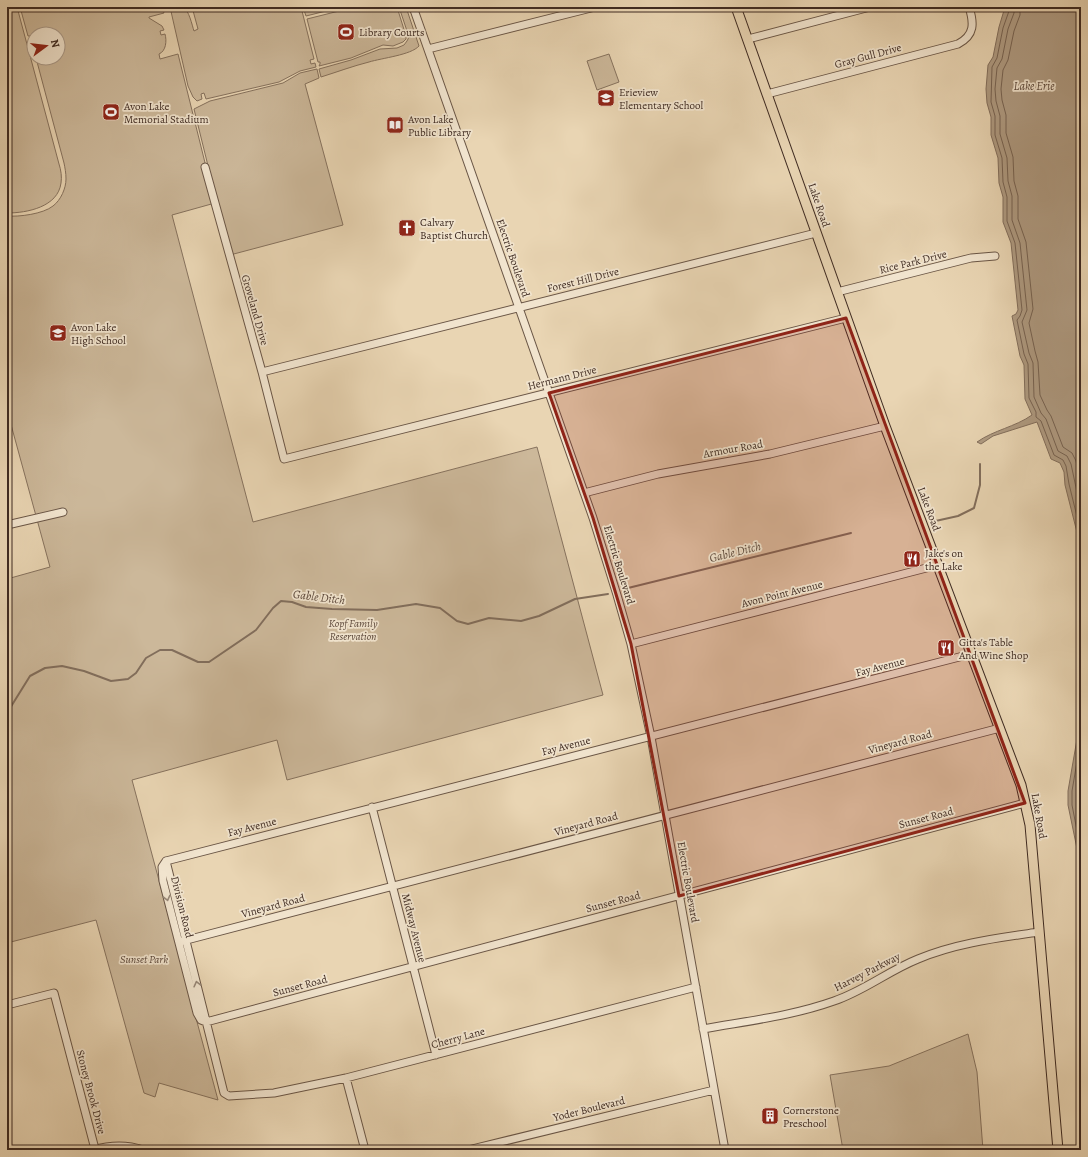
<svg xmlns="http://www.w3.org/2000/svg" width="1088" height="1157" font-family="Alegreya,serif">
	<rect width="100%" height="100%" fill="#e9d5b3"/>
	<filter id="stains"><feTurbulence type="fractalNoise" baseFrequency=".005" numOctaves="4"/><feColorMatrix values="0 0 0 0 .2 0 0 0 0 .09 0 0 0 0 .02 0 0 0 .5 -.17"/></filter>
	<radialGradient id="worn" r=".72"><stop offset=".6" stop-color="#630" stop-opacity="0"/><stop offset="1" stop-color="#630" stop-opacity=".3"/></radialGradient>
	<!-- green -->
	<path fill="#ccb89a" stroke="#86725e" d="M7,7H17L59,164C61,170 62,177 61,183C58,207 27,213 7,213Z
		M20,7H162L164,13L149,17V18L162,26L164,30L160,31L161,35L165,34C167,41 166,51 159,54L160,59L178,54L215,203L172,215L253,522L537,447L603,695L287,780L277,740L132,780L218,1100L159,1083L155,1097L144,1093L96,920L7,943V579L50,567L7,410V216C19,217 43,214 53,206C61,200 66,188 66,179C66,173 65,168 64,163L36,58H58V34H34V49L30,36H28Z
		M170,7C173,7 180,6 183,7C189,10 192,25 194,31L198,29L192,7H301L314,59L310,60L311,64L315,63L316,67L300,71L279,82L206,99L204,93L201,94L202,99L197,101L193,97L188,86Z
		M303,7H342L306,16Z
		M343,7H397L406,36V39L403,42L393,46L383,45L351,58L319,66L320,64V62H318L307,19L343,10Z
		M399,7H406L419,46C411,55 382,58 369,62C353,66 337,72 321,77L319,69L351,60L380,49L397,48L404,45L407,41L409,37Z
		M609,54L619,82L597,90L587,61Z
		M317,69L319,78L305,84L343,225L230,255L194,109L210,101L283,83L300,73Z
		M968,1034L977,1072L983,1150H843L830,1075L889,1066Z"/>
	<!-- water -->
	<path fill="#af9b82" stroke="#826e5c" d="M1005,7H1081V548L1065,485L1064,472L1060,463L1051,459L1037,422L993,436L981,444L977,442C994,430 1015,427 1032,415L1025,399L1024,365L1020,356L1012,316L1016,314L1018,310L1011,243L1003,222V197L999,183L998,158L991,135V117L987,103L986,89L988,65L993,57L999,27Z
		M1081,716V868L1068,805V791Z"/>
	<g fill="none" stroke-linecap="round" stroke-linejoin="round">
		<!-- shore -->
		<path stroke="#776352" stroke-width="1" d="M1009,7V11L1003,28L997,58L992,67L991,102L995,116V135L1002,158L1003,182L1007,197V221L1015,243L1022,310L1020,316L1017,320L1024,354L1028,364L1029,398L1036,412V417L1041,421L1054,455L1063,460L1066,466L1069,484L1081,533
			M1014,7V13L1008,29L1002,59L997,68L995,89L996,101L1000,116V134L1007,158L1008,181L1012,196V220L1020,243L1027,310L1022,322L1029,353L1033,363L1034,397L1041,413L1046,419L1058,451L1067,456L1071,464L1081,511
			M1020,7V15L1014,31L1008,60L1003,70L1001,89L1002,100L1006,115V133L1013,157L1014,181L1018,196V219L1026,242L1033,309L1029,323L1035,351L1038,362L1040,395L1047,410L1051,416L1063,447L1072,453L1076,461L1081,486
			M1081,738L1072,791V805L1081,851
			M1081,766L1077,791V804L1081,826"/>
		<!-- stream -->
		<path stroke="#826e5c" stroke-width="2" d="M931,522L958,516L974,508L980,485V464
			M624,589L851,533
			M7,713L30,676L45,668L62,666L84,671L111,681L128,679L136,673L146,658L160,650H172L198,662H209L256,630L273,608L281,601L292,602L306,607L332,609L377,610L416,604L440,608L457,621L468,624L489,618L521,621L539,616L575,599L608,594"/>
		<defs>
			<path id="minor" d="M413,7L593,518L617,595L631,644L651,737L725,1150
				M748,39L870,7
				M428,49L595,7
				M767,94L958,44C975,35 974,23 969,7
				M205,167L262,372L284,459L846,318
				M837,292L971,258L995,256
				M262,372L816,233
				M584,493L658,474L770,454L885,426
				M7,525L63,512
				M631,644L938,565
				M372,807L436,1055
				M166,861L971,654
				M166,861L224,1093L229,1096L274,1093L346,1078L696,987
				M166,861L162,867L163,881L197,1013L201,1020L206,1022
				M179,942L1000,728
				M7,1005L54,993L95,1149
				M206,1022L1025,803
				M703,1029C747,1021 792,1016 834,1001C864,991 888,971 918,959C956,943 998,938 1039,932
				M346,1078L365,1150
				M93,1150C110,1145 126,1144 143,1150
				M468,1150L714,1090"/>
			<path id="major" d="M736,7L885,426L1021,785L1030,825L1058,1150"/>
		</defs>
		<!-- minor casing -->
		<use href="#minor" stroke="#6a5646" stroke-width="9"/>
		<!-- major casing -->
		<use href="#major" stroke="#3f2b22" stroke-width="11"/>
		<!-- minor -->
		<use href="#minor" stroke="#f1e4ce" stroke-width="7"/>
		<!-- major -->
		<use href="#major" stroke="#e9d5b3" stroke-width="9"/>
	</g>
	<!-- one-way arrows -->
	<defs><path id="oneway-chevron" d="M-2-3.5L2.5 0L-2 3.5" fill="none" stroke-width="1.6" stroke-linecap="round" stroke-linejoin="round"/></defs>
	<g stroke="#988878">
		<use href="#oneway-chevron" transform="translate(167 898) rotate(76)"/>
		<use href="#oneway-chevron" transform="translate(197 984) rotate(-104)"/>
	</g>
	<!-- marked area -->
	<path fill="#8f2418" fill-opacity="0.2" stroke="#8f2418" stroke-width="3" stroke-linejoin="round" d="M846,318L1025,803L679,896L631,644L593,518L549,393Z"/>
	<!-- icons -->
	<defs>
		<symbol id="stadium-square" viewBox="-11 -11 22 22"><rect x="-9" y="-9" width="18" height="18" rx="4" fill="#8f2418" stroke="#f1e4ce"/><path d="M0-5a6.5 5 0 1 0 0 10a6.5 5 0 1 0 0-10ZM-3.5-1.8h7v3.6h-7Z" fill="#fff"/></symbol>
		<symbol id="school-square" viewBox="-11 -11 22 22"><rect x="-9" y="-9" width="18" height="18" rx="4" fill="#8f2418" stroke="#f1e4ce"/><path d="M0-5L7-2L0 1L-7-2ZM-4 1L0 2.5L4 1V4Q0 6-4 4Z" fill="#fff"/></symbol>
		<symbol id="library-square" viewBox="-11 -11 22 22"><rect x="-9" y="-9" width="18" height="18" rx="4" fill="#8f2418" stroke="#f1e4ce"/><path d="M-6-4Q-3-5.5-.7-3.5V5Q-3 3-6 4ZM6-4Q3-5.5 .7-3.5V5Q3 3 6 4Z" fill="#fff"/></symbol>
		<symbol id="church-square" viewBox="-11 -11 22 22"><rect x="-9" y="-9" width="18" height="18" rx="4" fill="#8f2418" stroke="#f1e4ce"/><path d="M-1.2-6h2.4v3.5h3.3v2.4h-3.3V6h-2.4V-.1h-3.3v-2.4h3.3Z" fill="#fff"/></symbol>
		<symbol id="restaurant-square" viewBox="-11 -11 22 22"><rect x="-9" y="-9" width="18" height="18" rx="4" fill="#8f2418" stroke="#f1e4ce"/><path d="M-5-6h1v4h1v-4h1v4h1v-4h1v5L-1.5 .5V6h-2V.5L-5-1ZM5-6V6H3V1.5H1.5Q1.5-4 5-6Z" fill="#fff"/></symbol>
		<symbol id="building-square" viewBox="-11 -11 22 22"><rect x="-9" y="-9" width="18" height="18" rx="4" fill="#8f2418" stroke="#f1e4ce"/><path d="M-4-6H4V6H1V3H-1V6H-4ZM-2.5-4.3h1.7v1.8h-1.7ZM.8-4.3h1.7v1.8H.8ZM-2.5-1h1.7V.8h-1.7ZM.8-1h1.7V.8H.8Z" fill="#fff"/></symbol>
	</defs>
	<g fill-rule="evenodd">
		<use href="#stadium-square" x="336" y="22" width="20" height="20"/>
		<use href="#school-square" x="596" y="88" width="20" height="20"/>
		<use href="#stadium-square" x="101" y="102" width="20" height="20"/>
		<use href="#library-square" x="385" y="115" width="20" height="20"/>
		<use href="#church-square" x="397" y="218" width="20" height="20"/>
		<use href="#school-square" x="48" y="323" width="20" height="20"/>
		<use href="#restaurant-square" x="902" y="549" width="20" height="20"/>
		<use href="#restaurant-square" x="936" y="638" width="20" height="20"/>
		<use href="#building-square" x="760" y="1106" width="20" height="20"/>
	</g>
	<g text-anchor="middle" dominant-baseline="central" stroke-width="3.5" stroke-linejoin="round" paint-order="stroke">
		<!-- poi labels -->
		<g font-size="11" fill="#3f2b22" stroke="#f1e4ce" text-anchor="start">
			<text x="359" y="32">Library Courts</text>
			<text x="619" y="92">Erieview<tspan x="619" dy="13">Elementary School</tspan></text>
			<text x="124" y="106">Avon Lake<tspan x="124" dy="13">Memorial Stadium</tspan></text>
			<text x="408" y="119">Avon Lake<tspan x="408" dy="13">Public Library</tspan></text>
			<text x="420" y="222">Calvary<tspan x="420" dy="13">Baptist Church</tspan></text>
			<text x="71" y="327">Avon Lake<tspan x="71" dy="13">High School</tspan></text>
			<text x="925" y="553">Jake's on<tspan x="925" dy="13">the Lake</tspan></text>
			<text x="959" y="642">Gitta's Table<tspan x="959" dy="13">And Wine Shop</tspan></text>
			<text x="783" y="1110">Cornerstone<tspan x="783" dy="13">Preschool</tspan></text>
		</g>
		<!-- street labels -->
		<g font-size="11" fill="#3f2b22" stroke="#f1e4ce">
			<text transform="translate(868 56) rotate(-15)">Gray Gull Drive</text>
			<text transform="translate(819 205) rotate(71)">Lake Road</text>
			<text transform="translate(513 258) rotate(71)">Electric Boulevard</text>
			<text transform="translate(913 262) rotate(-14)">Rice Park Drive</text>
			<text transform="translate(583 280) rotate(-14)">Forest Hill Drive</text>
			<text transform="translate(255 310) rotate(74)">Groveland Drive</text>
			<text transform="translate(562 378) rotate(-14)">Hermann Drive</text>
			<text transform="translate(733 449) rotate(-10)">Armour Road</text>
			<text transform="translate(929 509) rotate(69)">Lake Road</text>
			<text transform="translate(619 565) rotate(73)">Electric Boulevard</text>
			<text transform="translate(782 594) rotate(-14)">Avon Point Avenue</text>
			<text transform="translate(880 667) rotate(-14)">Fay Avenue</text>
			<text transform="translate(900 742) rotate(-15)">Vineyard Road</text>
			<text transform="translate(566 746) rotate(-14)">Fay Avenue</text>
			<text transform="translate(1039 816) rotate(80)">Lake Road</text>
			<text transform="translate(926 818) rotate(-15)">Sunset Road</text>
			<text transform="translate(586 824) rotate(-15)">Vineyard Road</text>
			<text transform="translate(252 827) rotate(-14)">Fay Avenue</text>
			<text transform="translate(688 882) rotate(80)">Electric Boulevard</text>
			<text transform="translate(613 902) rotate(-15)">Sunset Road</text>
			<text transform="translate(273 906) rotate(-15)">Vineyard Road</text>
			<text transform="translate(182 907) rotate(76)">Division Road</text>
			<text transform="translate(414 928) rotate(76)">Midway Avenue</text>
			<text transform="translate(867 972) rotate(-27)">Harvey Parkway</text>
			<text transform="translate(300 986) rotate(-15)">Sunset Road</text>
			<text transform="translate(458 1038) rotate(-15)">Cherry Lane</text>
			<text transform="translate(91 1092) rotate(75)">Stoney Brook Drive</text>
			<text transform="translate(589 1109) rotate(-14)">Yoder Boulevard</text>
		</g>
		<!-- park labels -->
		<g font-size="11" font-style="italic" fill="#5b473a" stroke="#f1e4ce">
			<text x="353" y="623">Kopf Family<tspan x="353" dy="13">Reservation</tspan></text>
			<text x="144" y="959">Sunset Park</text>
		</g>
		<!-- water labels -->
		<g font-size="12" font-style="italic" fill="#5b473a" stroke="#f1e4ce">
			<text x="1034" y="86">Lake Erie</text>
			<text transform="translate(735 552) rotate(-14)">Gable Ditch</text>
			<text transform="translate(319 597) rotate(7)">Gable Ditch</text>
		</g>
	</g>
	<!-- margin -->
	<rect width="1088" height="1157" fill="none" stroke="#e9d5b3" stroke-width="24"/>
	<rect x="8" y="8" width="1072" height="1141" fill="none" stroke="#3f2b22" stroke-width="2"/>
	<rect x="12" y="12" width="1064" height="1133" fill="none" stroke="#3f2b22"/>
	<!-- north arrow -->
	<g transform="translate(46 46) rotate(75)"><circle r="19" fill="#f1e4ce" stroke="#aa9a89"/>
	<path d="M0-3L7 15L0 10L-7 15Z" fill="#8f2418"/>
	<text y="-6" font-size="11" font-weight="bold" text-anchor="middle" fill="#3f2b22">N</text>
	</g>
	<rect width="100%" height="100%" filter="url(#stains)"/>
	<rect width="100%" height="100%" fill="url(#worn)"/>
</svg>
